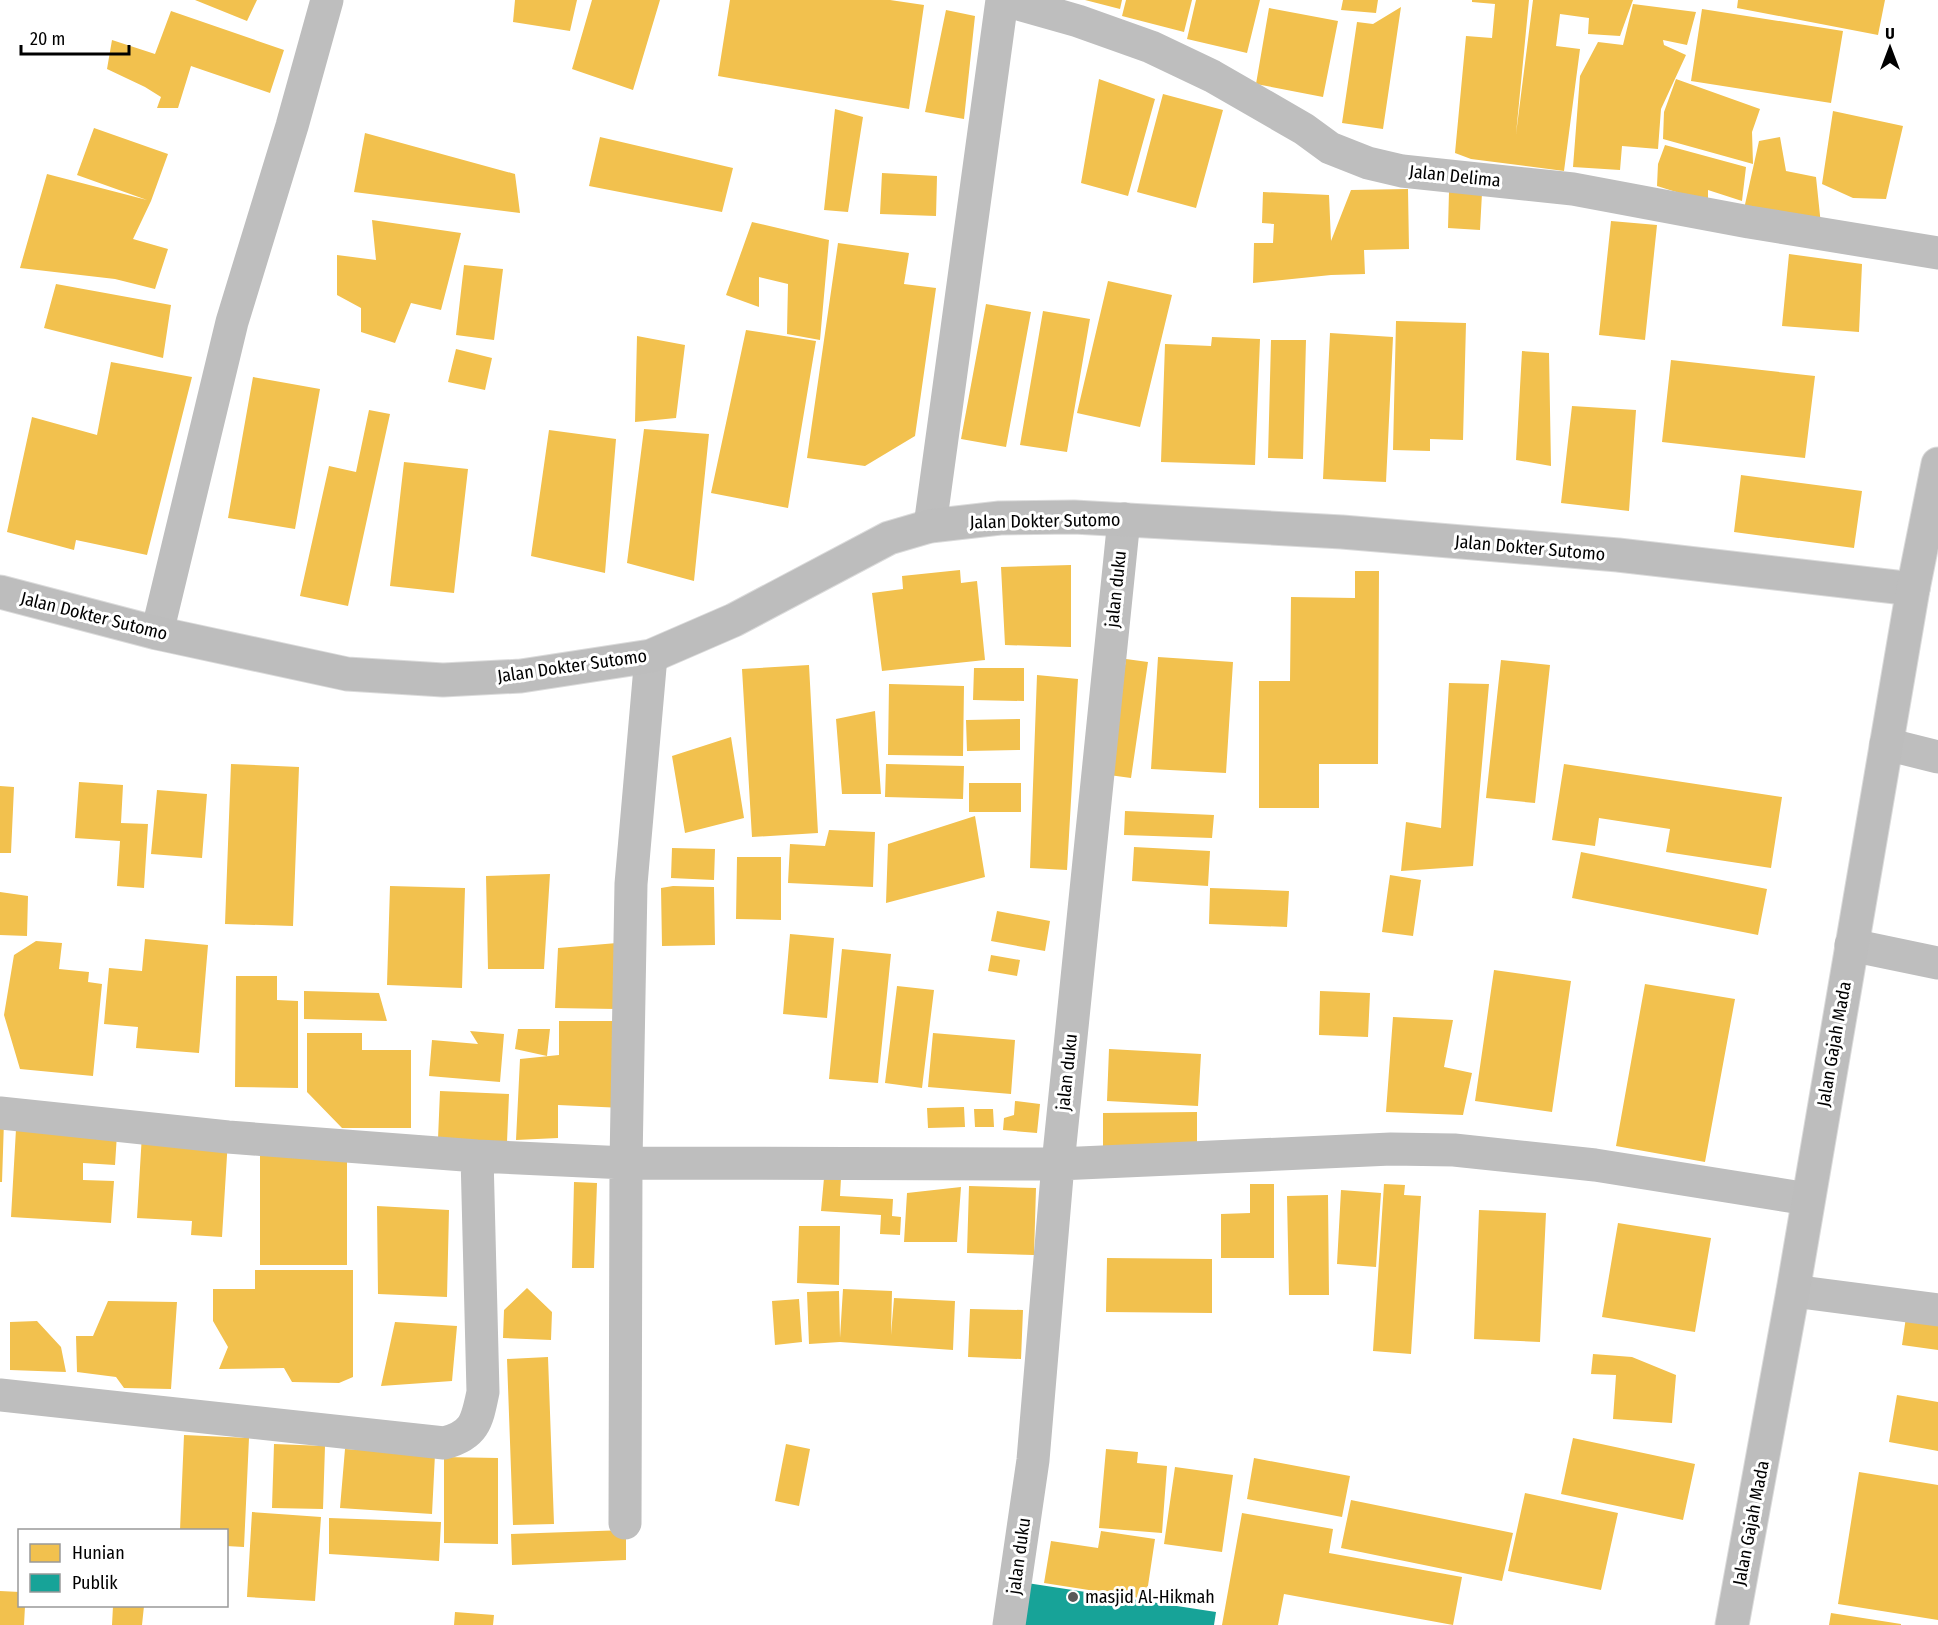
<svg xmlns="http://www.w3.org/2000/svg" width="1938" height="1625" font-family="'Fira Sans Condensed',sans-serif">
	<rect width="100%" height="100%" fill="#fff"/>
	<!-- homes -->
	<path fill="#f2c14e" d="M195,0H257L247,21Z
		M515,0H577L570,31L513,22Z
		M592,0H660L633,90L572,69Z
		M730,0H890L924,5L909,109L718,76Z
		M1085,0H1122L1120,9Z
		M1126,0H1192L1184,32L1122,16Z
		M1196,0H1260L1247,53L1187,39Z
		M1343,0H1378L1376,13L1341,10Z
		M1472,0H1529L1516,134L1533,0H1633L1620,36L1588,34L1589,18L1560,14L1556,46L1580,49L1564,171L1471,159L1455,153L1466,36L1492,38L1495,4L1472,2Z
		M1738,0H1885L1878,35L1737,8Z
		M1633,4L1696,12L1687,45L1663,40L1664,45L1686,55L1661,109L1658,149L1622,146L1620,170L1573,167L1580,76L1598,42L1623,45Z
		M1401,7L1383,129L1342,123L1357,22L1373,24Z
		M1269,8L1338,21L1323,97L1256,84Z
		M1702,9L1843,31L1831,103L1691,81Z
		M946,10L975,16L964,119L925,112Z
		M171,11L284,50L270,93L191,66L178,108H157L161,97L145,87L107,69L112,40L155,54Z
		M1099,79L1155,99L1128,196L1081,183Z
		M1676,79L1760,109L1752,132L1753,164L1663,139L1664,112Z
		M1163,94L1223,110L1196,208L1137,192Z
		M835,109L863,117L848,212L824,210Z
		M1833,111L1903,126L1886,199L1853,198L1822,184Z
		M94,128L168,154L151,201L133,239L168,249L155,289L115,279L20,268L47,174L147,200L77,175Z
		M365,133L515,174L520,213L354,192Z
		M600,137L733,168L722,212L589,186Z
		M1780,137L1786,171L1816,177L1821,225L1744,209L1759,141Z
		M1665,145L1746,167L1742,201L1708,190V202L1657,186L1658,164Z
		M882,173L937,176L936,216L880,214Z
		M1408,189L1409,249L1364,250L1365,274L1331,275L1253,283L1254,243H1273L1274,224L1262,223L1263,192L1329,195L1331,241L1351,190Z
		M1449,192L1482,193L1480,230L1448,228Z
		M372,220L461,233L441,310L411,303L395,343L361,332V308L337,295V255L376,260Z
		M1611,221L1657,225L1645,340L1599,335Z
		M752,222L829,240L820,340L787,334L788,284L759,277V307L726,295Z
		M838,243L909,253L904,284L936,288L915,436L865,466L807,458Z
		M1789,254L1862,264L1859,332L1782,326Z
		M464,265L503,269L494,340L456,335Z
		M1108,281L1172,295L1140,427L1077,413Z
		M56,284L171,305L163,358L44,328Z
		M986,304L1031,312L1006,447L961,439Z
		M1043,311L1090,319L1067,452L1020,445Z
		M1396,321L1466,323L1463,440L1430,439V451L1393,450Z
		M746,330L816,341L788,508L711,493Z
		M1330,333L1393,337L1386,482L1323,479Z
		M637,336L685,345L676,418L635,422Z
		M1212,337L1260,339L1255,465L1161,462L1165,344L1211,346Z
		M1271,340H1306L1303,459L1268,458Z
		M456,349L492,358L485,390L448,382Z
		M1522,351L1549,353L1551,466L1516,460Z
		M1671,360L1815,376L1805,458L1662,442Z
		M111,362L192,377L147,555L76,540L74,550L7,532L32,417L97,435Z
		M253,377L320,389L295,529L228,518Z
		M1572,406L1636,410L1629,511L1561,503Z
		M369,410L390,414L348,606L300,596L329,466L356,472Z
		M644,429L709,434L694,581L627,563Z
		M549,430L616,439L605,573L531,556Z
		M404,462L468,469L454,593L390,586Z
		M1741,475L1862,491L1854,548L1734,532Z
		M1071,565V647L1005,645L1001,567Z
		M960,570L961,583L977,581L985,660L882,671L872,593L903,589L902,576Z
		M1355,571H1379L1378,764H1319V808H1259V681H1290L1291,597L1355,598Z
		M1158,657L1233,662L1226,773L1151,769Z
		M1126,659L1148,662L1131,778L1109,775Z
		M1501,660L1550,665L1535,803L1486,798Z
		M809,665L818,833L752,837L742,669Z
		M974,668H1024V701L973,700Z
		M1037,675L1078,679L1067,870L1030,868Z
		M1449,683L1489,684L1473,866L1401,871L1406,822L1441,828Z
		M889,684L964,686L963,756L888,755Z
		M875,711L881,794H842L836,719Z
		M1020,719V750L967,751L966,720Z
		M731,737L744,818L685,833L672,756Z
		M231,764L299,767L293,926L225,924Z
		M886,764L964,766L963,799L885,797Z
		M1564,764L1782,797L1771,868L1666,852L1670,829L1599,818L1595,846L1552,840Z
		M79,782L123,785L121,823L148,824L144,888L117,886L120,841L75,838Z
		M969,783H1021V812H969Z
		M0,786L14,787L11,853H0Z
		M157,790L207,794L202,858L151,854Z
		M1125,811L1214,815L1212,838L1124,835Z
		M975,816L985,877L886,903L888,844Z
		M829,830L875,832L873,887L788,883L790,844L825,846Z
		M1134,847L1210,851L1208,886L1132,881Z
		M672,848L715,849L714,880L671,878Z
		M1581,852L1767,889L1758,935L1572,898Z
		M737,857H781V920L736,919Z
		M550,874L544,969H488L486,876Z
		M1390,875L1421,880L1413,936L1382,932Z
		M390,886L465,888L462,988L387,985Z
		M673,886L714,887L715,945L662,946L661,888Z
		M1210,888L1289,891L1287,927L1209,924Z
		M0,892L28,896L27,936L0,935Z
		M997,911L1050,921L1045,951L991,941Z
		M790,934L834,938L827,1018L783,1014Z
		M145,939L208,945L199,1053L136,1048L138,1027L104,1024L109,968L142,971Z
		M36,941L62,943L59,969L89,972L88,982L102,984L93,1076L20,1069L4,1015L14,955Z
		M617,943L616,1009L555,1008L558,948Z
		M842,949L891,954L878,1083L829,1079Z
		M991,955L1020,960L1017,976L988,971Z
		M1494,970L1571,981L1552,1112L1475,1101Z
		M236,976H277V1000L298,1001V1088L235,1087Z
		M1645,984L1735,999L1705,1162L1616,1146Z
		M897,986L934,990L922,1088L885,1083Z
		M304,991L379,993L387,1021L304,1019Z
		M1320,991L1370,993L1368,1037L1319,1035Z
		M1393,1017L1453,1020L1444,1067L1472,1073L1463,1115L1386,1112Z
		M559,1021H624L623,1108L558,1105V1138L516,1140L520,1059L559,1055Z
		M518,1029H550L547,1056L515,1049Z
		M470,1031L504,1034L500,1082L429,1076L432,1040L478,1044Z
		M307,1033H362V1050H411V1128H342L307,1092Z
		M933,1033L1015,1040L1011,1094L928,1087Z
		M1109,1049L1201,1054L1198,1106L1107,1101Z
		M440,1091L509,1094L507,1142L438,1139Z
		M1015,1101L1040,1104L1037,1133L1003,1130L1004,1118L1014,1115Z
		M964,1107L965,1127L928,1128L927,1108Z
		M974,1109H993L994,1127H975Z
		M1197,1112V1151H1103V1113Z
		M0,1121H4L2,1182H0Z
		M16,1129L117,1134L115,1165L83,1163V1180L114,1181L111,1223L11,1217Z
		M142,1134L228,1139L222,1237L191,1235L192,1221L137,1218Z
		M260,1154H347V1265H260Z
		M824,1178H841L840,1196L893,1199L892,1216L901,1217L900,1235L880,1234L881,1215L821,1211Z
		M574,1182L597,1183L594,1268H572Z
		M1250,1184H1274V1258H1221V1214L1250,1213Z
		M1384,1184L1405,1185L1404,1195L1421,1196L1411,1354L1373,1351Z
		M969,1186L1036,1188L1034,1255L967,1253Z
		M961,1187L957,1242H904L907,1193Z
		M1341,1190L1381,1193L1376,1267L1337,1264Z
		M1328,1195L1329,1295H1289L1287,1196Z
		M377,1206L449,1210L447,1297L378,1294Z
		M1479,1210L1546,1213L1540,1342L1474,1339Z
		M1618,1223L1711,1238L1695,1332L1602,1317Z
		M799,1226H840L839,1285L797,1283Z
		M1107,1258L1212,1259V1313L1106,1312Z
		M255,1270H353V1377L339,1383L292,1382L284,1368L219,1369L228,1347L213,1321V1289H255Z
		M527,1288L552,1312L551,1340L503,1338L504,1310Z
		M843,1289L892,1291L891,1335L894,1298L955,1301L953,1350L840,1342L809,1344L807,1292L839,1291L840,1338Z
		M799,1299L802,1342L775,1345L772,1301Z
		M108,1301L177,1302L171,1389L124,1388L116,1377L77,1372L76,1336H93Z
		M970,1309L1023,1310L1021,1359L968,1357Z
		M1907,1310L1938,1314V1350L1902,1345Z
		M37,1321L61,1347L66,1372L10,1370V1322Z
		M395,1322L457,1326L452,1381L381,1386Z
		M1593,1354L1632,1357L1676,1375L1672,1423L1613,1419L1616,1375L1591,1374Z
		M548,1357L554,1524L513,1525L507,1359Z
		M1897,1395L1938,1402V1451L1889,1442Z
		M184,1435L249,1438L244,1547L226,1546V1530H180Z
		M1573,1438L1695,1464L1683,1520L1561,1494Z
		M274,1444L325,1446L323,1509L272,1508Z
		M786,1444L810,1449L799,1506L775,1501Z
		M345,1449L435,1454L432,1514L340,1508Z
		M1106,1449L1138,1452L1137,1463L1167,1466L1162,1533L1099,1528Z
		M444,1457L498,1458V1544L444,1543Z
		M1254,1458L1350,1476L1342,1517L1247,1499Z
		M1175,1467L1233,1475L1222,1552L1164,1544Z
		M1859,1472L1938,1485V1620L1838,1604Z
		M1525,1493L1618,1513L1601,1590L1508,1571Z
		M1351,1500L1513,1533L1502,1581L1341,1548Z
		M252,1512L321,1517L315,1601L247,1597Z
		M1242,1513L1333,1529L1329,1553L1462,1577L1453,1625L1284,1594L1278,1625H1222Z
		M329,1518L441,1522L439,1561L329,1554Z
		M626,1530V1560L512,1565L511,1534Z
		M1101,1531L1155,1539L1146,1599L1044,1583L1051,1541L1098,1548Z
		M0,1591L20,1592V1606H25L24,1625H0Z
		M113,1606H144L142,1625H112Z
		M455,1612L494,1615L493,1625H454Z
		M1831,1613L1901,1624V1625H1829Z"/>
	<!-- public -->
	<path fill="#17a398" d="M1027,1583L1216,1612L1214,1625H1020Z"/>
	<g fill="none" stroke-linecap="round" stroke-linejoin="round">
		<defs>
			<path id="major" d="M0,592L157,633L347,674L443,680L521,676L651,656L734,620L889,538L930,526L1000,518L1074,517L1342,532L1618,555L1913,589"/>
			<path id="highway" d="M1732,1625L1793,1291L1913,589L1938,464"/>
		</defs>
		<!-- major casing -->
		<use href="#major" stroke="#dbdbdb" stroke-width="35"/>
		<!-- highway casing -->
		<use href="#highway" stroke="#dbdbdb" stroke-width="35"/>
		<!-- minor -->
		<path stroke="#bebebe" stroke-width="33" d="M1004,0L1078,21L1151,47L1212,76L1304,129L1330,148L1368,163L1402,171L1573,189L1749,222L1938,253
			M930,526L1002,0
			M157,633L232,322L292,126L327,0
			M1886,744L1938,757
			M1851,945L1938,963
			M0,1113L228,1137L477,1156L626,1163L1058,1164L1391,1149L1454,1150L1595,1165L1808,1199
			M1793,1291L1938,1310
			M0,1395L444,1443C475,1435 477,1421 483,1392L477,1156
			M625,1523L626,1163L631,884L651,656
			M1009,1625L1033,1460L1058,1164L1124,519"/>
		<!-- major -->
		<use href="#major" stroke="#bdbdbd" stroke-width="33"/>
		<!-- highway -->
		<use href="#highway" stroke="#bdbdbd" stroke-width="33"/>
	</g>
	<!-- markers -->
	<circle fill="#595959" stroke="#fff" stroke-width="2" cx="1073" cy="1597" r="6"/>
	<g text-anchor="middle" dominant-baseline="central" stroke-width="6" stroke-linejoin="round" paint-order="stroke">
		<!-- street labels -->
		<g font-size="18" fill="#000" stroke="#fff">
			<text transform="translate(1455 176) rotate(6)">Jalan Delima</text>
			<text transform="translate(1045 521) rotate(-1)">Jalan Dokter Sutomo</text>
			<text transform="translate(1530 548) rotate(5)">Jalan Dokter Sutomo</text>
			<text transform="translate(1116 589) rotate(-84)">jalan duku</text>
			<text transform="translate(94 616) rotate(14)">Jalan Dokter Sutomo</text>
			<text transform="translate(572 666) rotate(-8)">Jalan Dokter Sutomo</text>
			<text transform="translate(1834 1044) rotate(-80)">Jalan Gajah Mada</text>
			<text transform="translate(1067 1072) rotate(-84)">jalan duku</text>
			<text transform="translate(1751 1523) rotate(-79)">Jalan Gajah Mada</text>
			<text transform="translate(1019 1556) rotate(-82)">jalan duku</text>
		</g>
		<!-- poi labels -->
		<g font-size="18" fill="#000" stroke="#fff" text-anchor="start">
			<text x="1085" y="1597">masjid Al-Hikmah</text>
		</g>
	</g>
	<!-- legend -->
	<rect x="18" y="1529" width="210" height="78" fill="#ffffff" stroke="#999999" stroke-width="1.5"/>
	<rect x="30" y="1544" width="30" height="18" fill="#f2c14e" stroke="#999999" stroke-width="1.5"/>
	<text x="72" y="1559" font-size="18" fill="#000000">Hunian</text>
	<rect x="30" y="1574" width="30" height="18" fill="#17a398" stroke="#999999" stroke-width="1.5"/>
	<text x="72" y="1589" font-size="18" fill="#000000">Publik</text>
	<!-- north arrow -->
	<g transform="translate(1890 48)" stroke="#ffffff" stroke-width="4.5" paint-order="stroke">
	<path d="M0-4.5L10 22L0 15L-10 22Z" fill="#000000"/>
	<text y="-9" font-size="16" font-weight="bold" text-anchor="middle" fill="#000000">U</text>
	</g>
	<!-- scale -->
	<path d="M21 45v9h108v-9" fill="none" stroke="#000000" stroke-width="3"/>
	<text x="30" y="45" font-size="18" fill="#000000" stroke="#ffffff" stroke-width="4.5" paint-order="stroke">20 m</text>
</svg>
